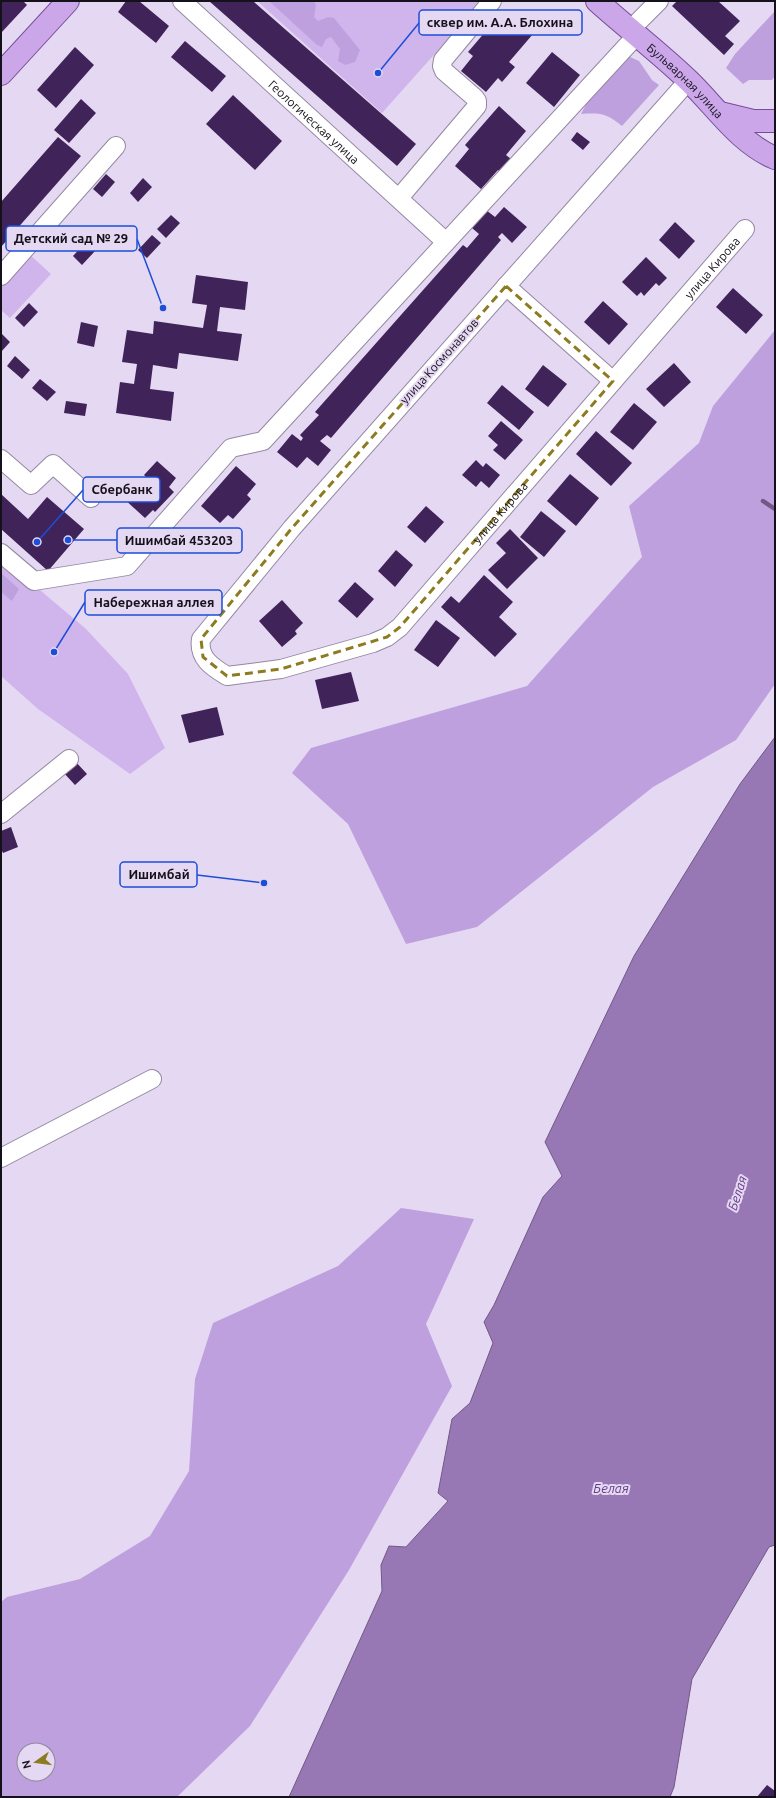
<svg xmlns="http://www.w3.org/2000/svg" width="776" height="1798" font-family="Ubuntu,sans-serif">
	<rect width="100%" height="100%" fill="#e5d8f2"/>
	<!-- green -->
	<path fill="#d0b5ed" d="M257,1H482L382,113Z
		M29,254L51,274L10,318L1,310V284Z
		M1,557L86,629L128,674L165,748L130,774L38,709L1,676Z"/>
	<!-- forest -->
	<path fill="#bfa0df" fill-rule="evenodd" d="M269,1H314L316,5L314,17L318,21L328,17L334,18L360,50L355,62L345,65L338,61L340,49L331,37L326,39L322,47L317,45Z
		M775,11V76L772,80H749L743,84L726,68L735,54Z
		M619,52L639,61L652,80L659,85L622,126C606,113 601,113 581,114L606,67L602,59Z
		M775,330V684L736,740L653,787L477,927L406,944L348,824L292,773L311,748L527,686L642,557L629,506L699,443L713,406Z
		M1,573L19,589L12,601L1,592Z
		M401,1208L474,1219L426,1324L452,1386L349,1570L250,1726L177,1797H1V1602L7,1597L80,1579L150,1536L189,1471L195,1379L213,1323L338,1266ZM24,1750H48V1774H24Z"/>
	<!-- water -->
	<path fill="#9778b4" stroke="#705986" d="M775,737V1545L769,1547L692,1679L674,1787L670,1797H289L382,1591L381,1565L389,1546L406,1547L448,1501L438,1493L452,1419L470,1403L493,1343L484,1322L494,1305L543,1197L562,1176L545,1142L634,956L740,784Z"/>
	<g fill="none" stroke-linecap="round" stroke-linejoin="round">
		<!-- stream -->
		<path stroke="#705986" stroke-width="4.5" d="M763,501L775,509"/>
	</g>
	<!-- building -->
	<path fill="#402358" d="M1,1H23L27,5L1,33Z
		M126,1H139L169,26L156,43L118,12Z
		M209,1H253L416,144L397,166Z
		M677,1H718L740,21L725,36L734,44L724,55L672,6Z
		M504,10L533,34L509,62L515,67L502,82L498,78L486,92L461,71L473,56L468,52Z
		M185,41L226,76L212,92L171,57Z
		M75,47L94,65L56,108L37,90Z
		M552,52L580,75L554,107L526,83Z
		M233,95L282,141L255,170L206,124Z
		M81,99L96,113L69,143L54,130Z
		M499,106L526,131L506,155L511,159L500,172L498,170L481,189L455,166L469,149L465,145Z
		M577,132L590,142L583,150L571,140Z
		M58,137L81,156L1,247V202Z
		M106,174L115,182L102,197L93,189Z
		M143,178L152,187L138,202L130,193Z
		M504,207L527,227L512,243L502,233L498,237L501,240L331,438L327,435L320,441L331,450L318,466L307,457L297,468L277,452L292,434L301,441L303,438L300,435L319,415L315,412L463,245L467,248L479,234L472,228L486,210L495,217Z
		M171,215L180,223L166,238L157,229Z
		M675,222L695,241L679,259L659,240Z
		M152,235L161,243L147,258L138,250Z
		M87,241L96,250L82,265L73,256Z
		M646,257L667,278L659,286L656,283L644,296L641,292L637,296L622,282Z
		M196,275L248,282L245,310L220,307L217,331L242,334L238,361L179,353L177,369L153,365L150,389L174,392L171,421L116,413L120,382L134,384L137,364L122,362L127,330L153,334L154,321L203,328L207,305L192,303Z
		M733,288L763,315L746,334L716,307Z
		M603,301L628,324L609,345L584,322Z
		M29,303L38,312L24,327L15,318Z
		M81,322L98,326L94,347L77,343Z
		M1,333L10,342L1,352Z
		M15,356L30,370L22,379L7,366Z
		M674,363L691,382L664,407L646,389Z
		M543,365L567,384L548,407L525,389Z
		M40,379L56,392L47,401L32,388Z
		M502,385L534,412L519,430L487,403Z
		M66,401L87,404L85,416L64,413Z
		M634,403L657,422L633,450L610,432Z
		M501,421L523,440L505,460L493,450L498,445L488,436Z
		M596,431L632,463L611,486L576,454Z
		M476,460L483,467L486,463L500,475L489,488L481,481L476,487L462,475Z
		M157,461L176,478L169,487L174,492L155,512L153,510L145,518L123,498L133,487L137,491L148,479L144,475Z
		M236,466L256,484L247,495L251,499L233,519L228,515L220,523L201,506Z
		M570,474L599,498L576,526L547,501Z
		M1,494L28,519L47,497L84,529L48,571L1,529Z
		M426,506L444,522L425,543L407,527Z
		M541,511L566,531L544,557L520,537Z
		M510,529L538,558L507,589L488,570L506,553L496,543Z
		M396,550L413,565L395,587L378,571Z
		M484,575L513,602L499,617L517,634L495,657L441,607L451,596L459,603Z
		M355,582L374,599L357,618L338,601Z
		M282,600L303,623L295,631L297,634L282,647L259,621Z
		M436,620L460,638L438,667L414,650Z
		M351,672L359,701L322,709L315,680Z
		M217,707L224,735L189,743L181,715Z
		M75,761L87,774L75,785L63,772Z
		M11,827L18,847L3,853L1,849V831Z
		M767,1785L775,1791V1797H757Z"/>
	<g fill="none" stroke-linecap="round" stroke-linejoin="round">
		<defs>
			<g id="minor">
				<path id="s1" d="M182,1L446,242"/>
				<path d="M630,30L659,1"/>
				<path id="s2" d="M688,81L292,528L201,639C198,658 212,667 227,676L281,669L373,643L387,637L400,627L745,229"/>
				<path d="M399,198L477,106V101L474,97L444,71L442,66L443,60L492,1"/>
				<path d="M1,276L116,146"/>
				<path d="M506,286L613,381"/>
				<path d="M1,459L31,485L53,464L91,498"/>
				<path d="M1,553L34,581L127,566L231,448L263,441L636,36"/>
				<path d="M1,814L69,759"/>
				<path d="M1,1158L152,1079"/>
			</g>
			<g id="major">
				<path id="s3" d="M597,1C627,28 660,53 689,81C716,107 739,143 775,158"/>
				<path d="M1,74L68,1"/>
				<path d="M720,113L753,121H775"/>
			</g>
		</defs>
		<!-- minor casing -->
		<use href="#minor" stroke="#9488a0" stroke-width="20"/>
		<!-- major casing -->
		<use href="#major" stroke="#754d98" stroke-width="24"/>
		<!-- minor -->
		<use href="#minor" stroke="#fff" stroke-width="18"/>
		<!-- major -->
		<use href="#major" stroke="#cba7ea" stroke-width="22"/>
	</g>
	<!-- marked area -->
	<path fill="none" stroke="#8d7b21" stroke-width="3" stroke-dasharray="8 5" stroke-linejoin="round" d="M506,286L613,381L400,627L387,637L281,669L227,676L203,657L201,639L292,528Z"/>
	<g text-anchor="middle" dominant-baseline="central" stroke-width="4" stroke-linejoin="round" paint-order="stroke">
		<!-- street labels -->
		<g font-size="12" fill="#15111a" stroke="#e5d8f2">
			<text stroke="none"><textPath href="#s3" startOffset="119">Бульварная улица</textPath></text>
			<text stroke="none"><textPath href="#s1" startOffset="179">Геологическая улица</textPath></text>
			<text stroke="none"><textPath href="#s2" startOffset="1447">улица Кирова</textPath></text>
			<text transform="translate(439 361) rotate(-48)">улица Космонавтов</text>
			<text stroke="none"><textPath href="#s2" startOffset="1123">улица Кирова</textPath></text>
		</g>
		<!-- water labels -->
		<g font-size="13" font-style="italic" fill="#653c87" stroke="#e5d8f2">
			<text transform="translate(737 1193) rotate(-72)">Белая</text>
			<text x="611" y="1488">Белая</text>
		</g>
	</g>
	<!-- callouts -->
	<path fill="none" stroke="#1d4ed8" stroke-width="1.5" d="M378 73L419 23M163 308L137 239M37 542L83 490M68 540L117 540M54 652L85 602M264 883L197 875"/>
	<g fill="#1d4ed8" stroke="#e5d8f2" stroke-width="1.5">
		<circle cx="378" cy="73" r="4"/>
		<circle cx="163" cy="308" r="4"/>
		<circle cx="37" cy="542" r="4"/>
		<circle cx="68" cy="540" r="4"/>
		<circle cx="54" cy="652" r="4"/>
		<circle cx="264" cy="883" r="4"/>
	</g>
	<g fill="#e5d8f2" stroke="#1d4ed8" stroke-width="1.5">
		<rect x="419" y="10" width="163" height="25" rx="4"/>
		<rect x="6" y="226" width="131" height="25" rx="4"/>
		<rect x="83" y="477" width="77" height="25" rx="4"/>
		<rect x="117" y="528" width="125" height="25" rx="4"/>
		<rect x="85" y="590" width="137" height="25" rx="4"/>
		<rect x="120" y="862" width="77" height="25" rx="4"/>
	</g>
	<g font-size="13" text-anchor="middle" font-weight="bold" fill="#15111a">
		<text x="500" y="27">сквер им. А.А. Блохина</text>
		<text x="71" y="243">Детский сад № 29</text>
		<text x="122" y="494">Сбербанк</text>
		<text x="179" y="545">Ишимбай 453203</text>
		<text x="154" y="607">Набережная аллея</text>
		<text x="159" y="879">Ишимбай</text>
	</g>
	<!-- border -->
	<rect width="776" height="1798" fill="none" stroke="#15111a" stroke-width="4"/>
	<!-- north arrow -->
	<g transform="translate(36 1762) rotate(256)"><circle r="19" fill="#e5d8f2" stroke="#92889c"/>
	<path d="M0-3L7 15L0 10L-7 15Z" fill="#8d7b21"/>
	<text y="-6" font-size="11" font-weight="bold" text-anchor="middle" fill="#15111a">N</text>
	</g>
</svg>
